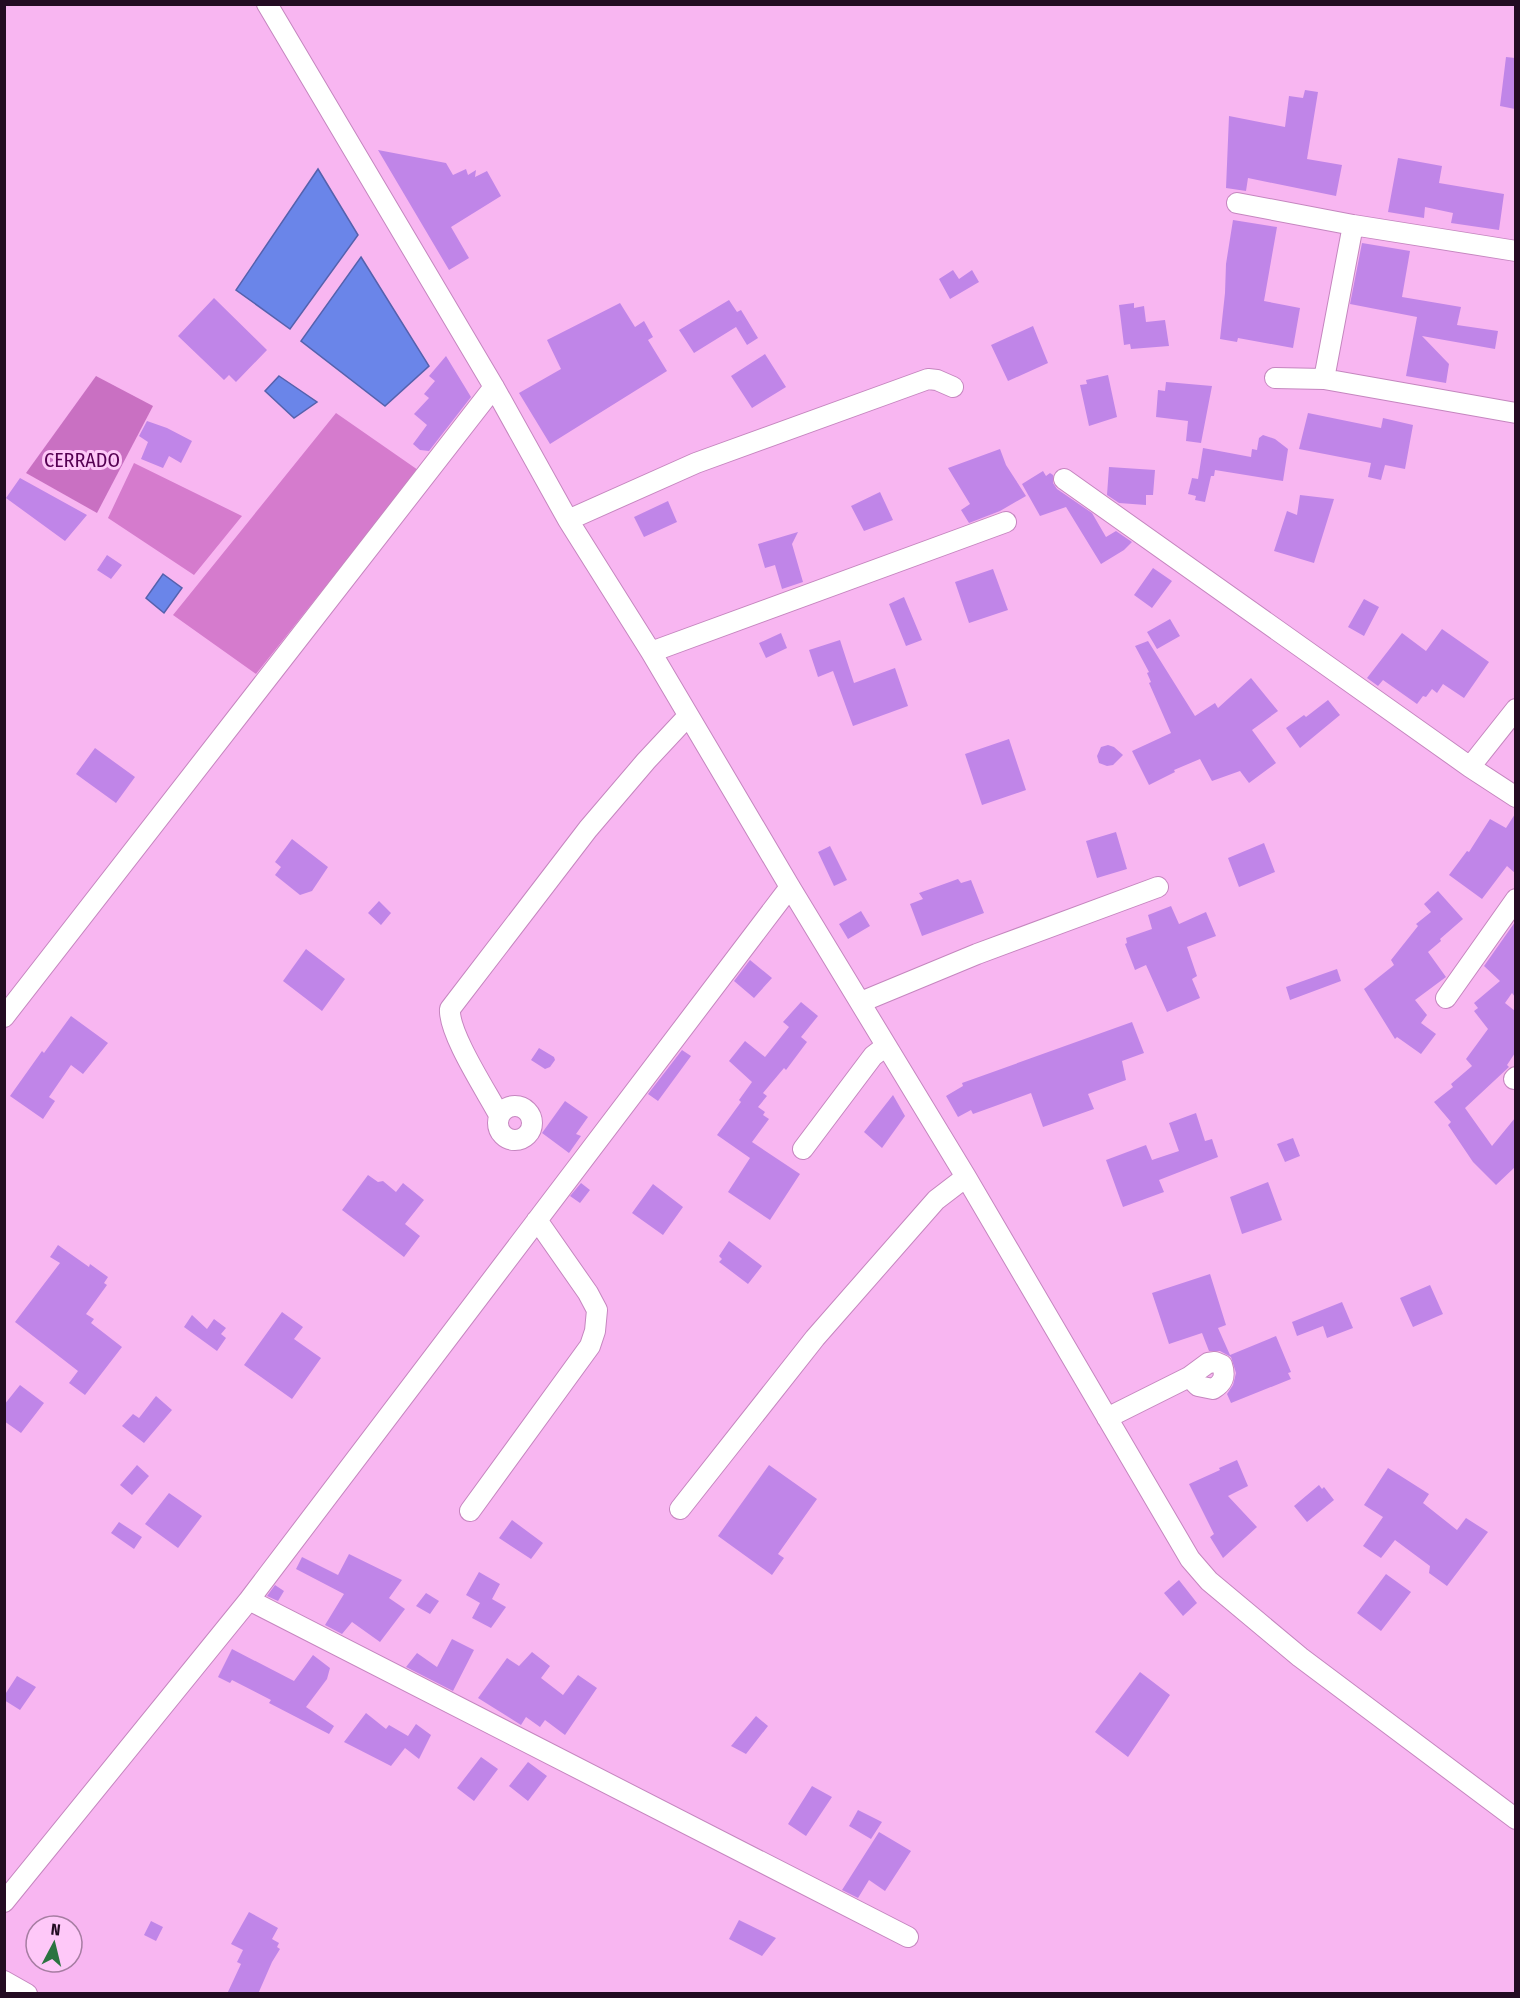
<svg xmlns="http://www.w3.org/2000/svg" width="1520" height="1998" font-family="'Fira Sans Condensed',sans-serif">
	<rect width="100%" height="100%" fill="#f8b6f1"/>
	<!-- green -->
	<path fill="#d57bcd" d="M336,413L418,470L256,674L173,615Z
		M134,463L242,516L194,575L108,518Z"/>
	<!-- forest -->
	<path fill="#c970c2" d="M96,376L153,406L97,513L26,473Z"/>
	<!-- water -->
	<path fill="#6a85e9" stroke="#5561ad" stroke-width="1.5" d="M318,169L358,235L290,329L236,290Z
		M361,257L429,366L385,406L301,341Z
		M279,376L317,402L294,418L265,391Z
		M163,574L182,588L164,613L146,598Z"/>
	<!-- building -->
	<path fill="#c085e8" d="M1506,57L1515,58V109L1500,106Z
		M1305,90L1318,92L1307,159L1342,165L1336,196L1248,178L1246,191L1226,188L1229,116L1285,127L1289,96L1303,98Z
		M378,150L446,163L453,175L466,169L468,175L476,170L475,177L487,171L501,196L451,227L469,258L449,270Z
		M1398,158L1442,166L1439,183L1504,194L1499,230L1451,223L1453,213L1425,207L1424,218L1388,212Z
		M1233,220L1277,227L1264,301L1300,308L1293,348L1238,338L1237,342L1220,339L1225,293L1226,264Z
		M1362,243L1410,251L1402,297L1461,307L1457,325L1498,331L1495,349L1422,336L1449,364L1446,383L1406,376L1417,317L1350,304Z
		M953,270L959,279L972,270L979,282L950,299L939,279Z
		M214,298L267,350L236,382L229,375L224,380L178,336Z
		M729,300L737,312L741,310L758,338L747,345L736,327L694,353L679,330Z
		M620,303L635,327L644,321L653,337L648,340L667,371L550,444L519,393L561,369L547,340Z
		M1134,303V308L1144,306L1146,322L1165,320L1169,346L1131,349L1130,344L1124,345L1119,305Z
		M1033,326L1048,363L1008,381L991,345Z
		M765,354L786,387L752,408L731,376Z
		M446,356L471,397L429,451L420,450L413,444L427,425L414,414L429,398L424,394L435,381L429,376Z
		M1108,375L1117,417L1089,426L1080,385L1087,384L1086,380Z
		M1166,382L1212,386L1201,443L1186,441L1188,421L1156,417L1158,390L1165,391Z
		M1308,413L1381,428L1383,418L1413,425L1405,469L1385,465L1381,480L1368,477L1371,463L1299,449Z
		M147,421L167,428L192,441L181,463L169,456L163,468L141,459L148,442L139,436Z
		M1263,435L1275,439L1288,449L1283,481L1215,470L1214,476H1211L1205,502L1195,500L1196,496L1188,494L1192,478L1198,479L1203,448L1251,457L1252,449L1257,450L1259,438Z
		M1000,449L1006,465L1026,496L1000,511L969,523L961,510L970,504L948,468Z
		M1109,467L1155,470L1153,495H1146V505L1119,503L1107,495Z
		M1043,471L1046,476L1050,473L1053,475V483L1057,489L1092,513L1106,537L1116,531L1132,542L1124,550L1101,564L1066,507L1040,516L1022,484Z
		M20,478L87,515L65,541L6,498Z
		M880,492L893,520L864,531L851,506Z
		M1300,495L1334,499L1314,563L1274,551L1287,511L1297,515Z
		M668,501L677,522L644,537L634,517Z
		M798,532L792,544L803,582L782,589L775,565L765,568L758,544Z
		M107,555L122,565L111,579L97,570Z
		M1153,568L1172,581L1152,608L1134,595Z
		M993,569L1008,610L969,623L955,582Z
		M904,597L922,640L906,646L889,604Z
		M1364,599L1379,607L1364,636L1348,627Z
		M1170,619L1180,636L1157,649L1147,632Z
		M1442,629L1489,662L1464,698L1443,684L1437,693L1432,689L1426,697L1423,696L1417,704L1383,680L1378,686L1367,678L1402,633L1426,651Z
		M781,633L787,648L766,658L759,643Z
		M840,640L854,683L895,668L908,706L853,726L833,671L818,677L809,650Z
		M1148,641L1195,716L1215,703L1218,708L1251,678L1278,711L1252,730L1276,763L1249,783L1240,771L1212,781L1200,759L1174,770L1175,772L1149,785L1132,751L1171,733L1149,683L1151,682L1147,673L1149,672L1135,646Z
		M1328,700L1340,715L1300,748L1286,728L1304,715L1306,717Z
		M1009,739L1026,790L982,805L965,754Z
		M1108,745L1114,747L1123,755L1113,765L1107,766L1099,763L1097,756L1101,747Z
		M95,748L135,777L116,803L76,774Z
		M1515,814V873L1507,866L1482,899L1449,875L1467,851L1469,852L1490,819L1506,828Z
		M1116,832L1127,869L1097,878L1086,841Z
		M292,839L328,867L312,891L300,895L275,875L281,867L275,862Z
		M1264,843L1275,872L1239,887L1228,858Z
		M830,846L847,880L834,886L818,852Z
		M958,879L961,883L971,880L984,913L922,936L910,904L923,899L919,893Z
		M1438,891L1463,919L1440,939L1441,941L1428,952L1446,977L1415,1000L1427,1015L1421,1023L1436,1034L1421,1054L1397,1037L1395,1039L1364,989L1394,965L1391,960L1418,926L1416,924L1431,912L1424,904Z
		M379,901L391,913L381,925L368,913Z
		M1171,906L1179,924L1206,912L1216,936L1187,947L1197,976L1192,979L1200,998L1167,1012L1146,965L1135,970L1125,944L1127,943L1126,938L1152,929L1148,915Z
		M861,911L870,926L848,939L839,924Z
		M1515,922V997L1512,993L1505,1003L1515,1011V1053L1507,1065L1509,1067L1465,1108L1492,1146L1515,1118V1167L1496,1185L1473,1162L1448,1125L1451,1122L1434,1102L1453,1087L1451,1084L1472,1066L1466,1059L1488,1029L1474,1011L1478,1008L1474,1003L1500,981L1484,966Z
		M306,949L345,979L322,1011L283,981Z
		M750,960L772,978L754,998L734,981Z
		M1337,969L1341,981L1290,1000L1286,987Z
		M801,1002L818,1016L801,1037L807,1042L786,1070L784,1068L763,1093L767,1096L758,1107L765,1112L763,1115L769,1119L752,1142L800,1174L770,1220L728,1192L750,1158L717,1135L741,1102L739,1100L752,1082L729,1061L745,1041L765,1057L789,1027L783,1022Z
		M71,1016L108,1043L83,1074L71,1065L49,1097L55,1101L43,1119L10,1096L42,1051L44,1053Z
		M1132,1022L1144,1053L1122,1061L1126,1080L1088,1094L1094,1109L1043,1127L1031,1093L973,1114L971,1110L958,1117L946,1096L963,1086L962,1083Z
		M539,1048L554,1057L555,1060L550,1067L545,1069L531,1060Z
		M682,1050L691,1056L658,1101L648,1094Z
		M893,1095L905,1116L882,1148L864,1132Z
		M565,1101L588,1117L576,1134L581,1136L569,1153L542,1133Z
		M1196,1113L1205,1141L1212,1139L1218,1157L1159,1180L1164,1192L1123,1207L1106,1160L1146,1145L1152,1160L1179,1151L1169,1123Z
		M1293,1138L1300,1156L1285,1162L1277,1144Z
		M368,1175L378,1182L383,1181L396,1192L403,1183L424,1200L405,1224L420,1236L404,1257L342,1210Z
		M1268,1182L1282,1220L1242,1234L1230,1197Z
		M581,1183L590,1190L580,1203L570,1196Z
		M653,1184L683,1207L663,1235L632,1213Z
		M729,1241L762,1266L748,1284L719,1262L722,1259L719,1256Z
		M58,1245L89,1267L90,1264L108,1277L104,1283L107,1285L86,1314L94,1319L91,1323L122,1347L85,1395L69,1383L78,1371L15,1322L60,1263L50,1257Z
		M1210,1274L1226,1325L1218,1328L1230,1355L1276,1336L1291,1372L1288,1373L1291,1379L1231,1403L1227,1394L1233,1385L1236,1373L1231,1357L1220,1351H1209L1202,1333L1169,1344L1152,1293Z
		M1430,1285L1443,1314L1413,1327L1400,1298Z
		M1342,1302L1353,1328L1327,1338L1323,1326L1297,1336L1292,1322Z
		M282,1312L303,1327L294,1339L321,1358L292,1399L244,1365Z
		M192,1315L207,1329L214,1319L226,1328L221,1334L226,1338L217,1351L184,1327Z
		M20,1385L44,1403L21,1433L4,1421V1405Z
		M156,1396L172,1410L144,1443L122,1426L133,1414L139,1418Z
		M1237,1460L1248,1486L1228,1496L1257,1527L1223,1558L1210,1537L1214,1534L1189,1484L1220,1470L1219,1468Z
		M137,1465L149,1476L132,1495L120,1485Z
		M769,1465L817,1499L778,1554L784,1558L772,1575L718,1536Z
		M1388,1468L1429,1494L1423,1503L1457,1530L1466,1518L1488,1532L1447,1586L1429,1573L1430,1566L1395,1540L1381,1558L1363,1546L1383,1517L1364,1505Z
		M1319,1485L1322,1489L1324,1487L1334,1500L1307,1522L1294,1506Z
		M169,1493L202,1516L178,1548L145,1524Z
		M512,1520L543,1543L531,1559L499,1538Z
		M119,1522L142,1537L134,1549L111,1533Z
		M349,1554L402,1580L389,1598L405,1609L380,1642L352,1622L342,1634L325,1625L344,1594L296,1569L302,1557L338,1575Z
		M479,1572L500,1584L492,1599L506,1607L491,1628L472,1618L480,1603L466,1595Z
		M1386,1574L1411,1592L1381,1631L1357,1613Z
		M1179,1580L1197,1603L1183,1616L1164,1593Z
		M275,1585L284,1591L278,1601L267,1596Z
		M426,1593L439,1601L430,1614L416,1606Z
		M452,1639L474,1650L453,1691L406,1667L417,1653L437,1667Z
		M232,1649L294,1681L313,1655L330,1668L327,1679L306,1707L334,1726L329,1734L269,1703L271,1700L232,1680L230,1683L218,1677Z
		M532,1652L550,1666L541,1678L563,1695L578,1675L597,1688L565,1735L545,1720L540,1727L526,1717L521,1725L478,1698L507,1658L519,1666Z
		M1140,1672L1170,1695L1128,1757L1095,1732Z
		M17,1676L36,1687L20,1710L4,1700V1696Z
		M366,1713L386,1729L389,1725L408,1736L416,1724L431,1735L419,1759L405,1748L391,1766L344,1742Z
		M756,1716L768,1726L746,1754L731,1746Z
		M481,1757L498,1769L474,1801L457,1788Z
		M528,1762L547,1776L528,1801L509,1786Z
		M812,1786L832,1797L806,1836L788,1824Z
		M858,1810L882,1822L871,1839L849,1826Z
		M879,1832L911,1851L885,1891L869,1880L858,1898L842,1890Z
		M249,1912L278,1928L272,1939L279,1943L277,1947L280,1949L272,1962L258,1994H227L241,1964L237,1962L243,1950L231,1944Z
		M739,1920L776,1938L762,1956L729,1939Z
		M151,1921L163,1927L156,1941L144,1935Z"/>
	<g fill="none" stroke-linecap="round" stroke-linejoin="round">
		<defs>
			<path id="minor" d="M267,4L494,387L568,520L651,652L790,887L966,1177L1190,1559L1209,1581L1300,1657L1516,1819
				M1237,203L1353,225L1516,251
				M1275,378L1324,379L1516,413
				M1324,379L1353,225
				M1064,479L1470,767L1516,797
				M568,520L696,463L928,379L937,380L953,387
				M651,652L1006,522
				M1470,767L1516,709
				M1446,998L1516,899
				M861,1002L977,954L1158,887
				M4,1017L494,387
				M1514,1079L1516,1077
				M498 1123a17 17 0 1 1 34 0a17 17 0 1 1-34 0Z
				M499,1115C487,1092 448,1033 450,1009L588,829L646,761L688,716
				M803,1149L873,1056L886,1046
				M1107,1418L1189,1377L1208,1363L1215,1362L1222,1365C1226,1377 1223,1383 1213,1389L1198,1386L1189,1377
				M680,1509L815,1338L936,1200L966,1177
				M470,1511L590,1346L595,1331L597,1310L588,1293L537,1220
				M249,1600L908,1937
				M4,1902L249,1600L790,887
				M4,1981L27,1994"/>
		</defs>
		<!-- minor casing -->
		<use href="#minor" stroke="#c586bf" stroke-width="22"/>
		<!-- minor -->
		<use href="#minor" stroke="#fff" stroke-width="20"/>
	</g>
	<g text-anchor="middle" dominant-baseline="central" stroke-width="6" stroke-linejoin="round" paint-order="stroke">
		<!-- park labels -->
		<g font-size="20" fill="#550052" stroke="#fec8f8">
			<text x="82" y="460">CERRADO</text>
		</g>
	</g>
	<!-- border -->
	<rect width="1520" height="1998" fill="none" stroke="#230c22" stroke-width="12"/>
	<!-- north arrow -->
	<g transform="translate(54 1944) rotate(7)"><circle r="28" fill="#fec8f8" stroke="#a67da2" stroke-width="1.5"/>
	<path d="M0-4.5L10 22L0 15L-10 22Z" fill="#2b7340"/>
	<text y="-9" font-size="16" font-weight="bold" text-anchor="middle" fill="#230c22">N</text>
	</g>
</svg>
